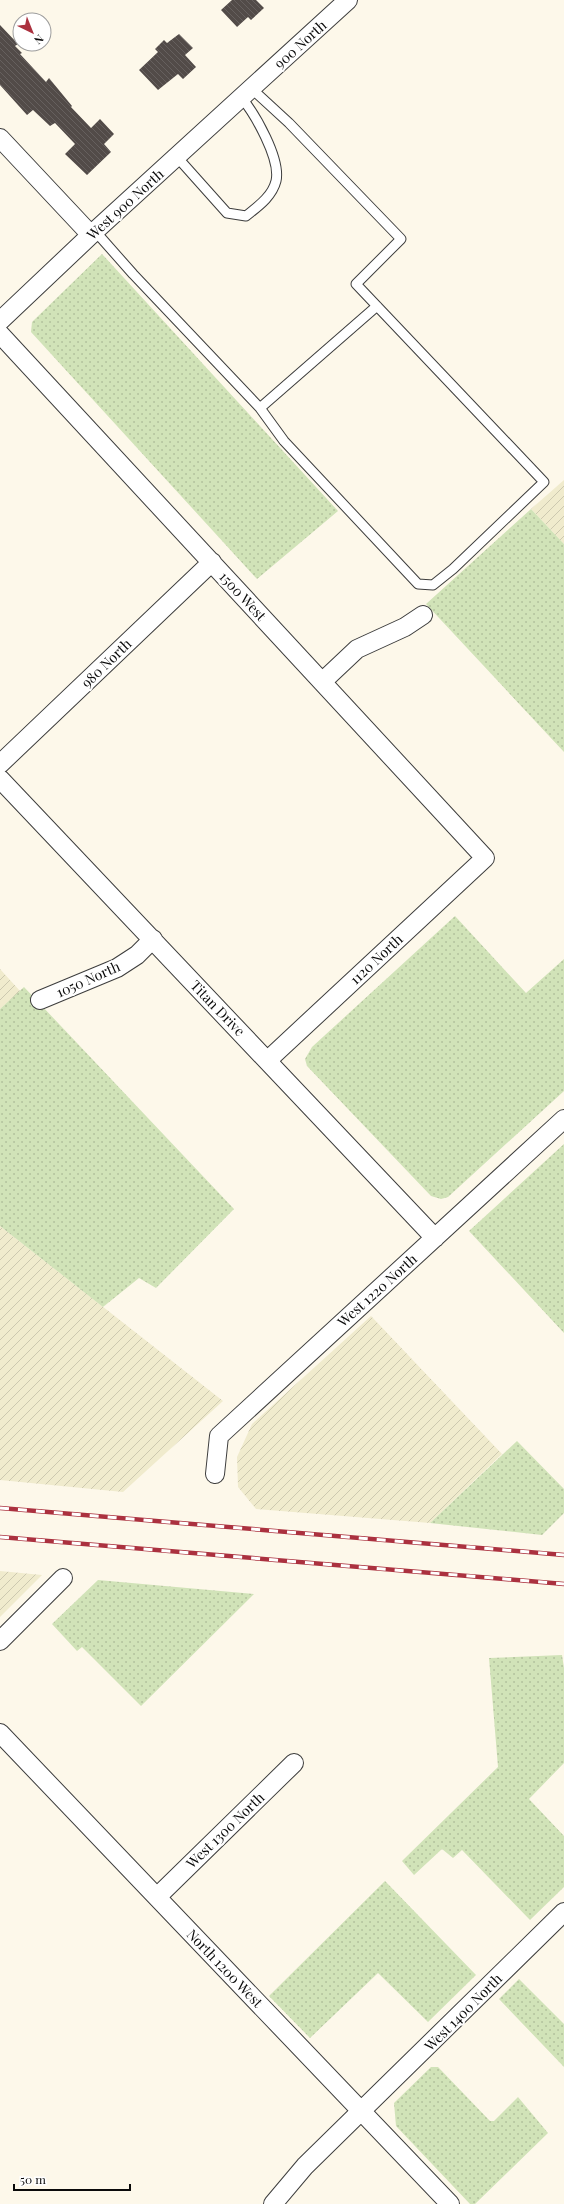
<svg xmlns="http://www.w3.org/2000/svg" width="564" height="2204" font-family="'Playfair Display',serif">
	<defs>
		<pattern id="farmland-furrows" width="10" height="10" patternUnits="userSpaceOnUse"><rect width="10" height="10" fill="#f0ebcd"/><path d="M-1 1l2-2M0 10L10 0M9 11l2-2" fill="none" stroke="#ccc8af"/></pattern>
		<pattern id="grass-dots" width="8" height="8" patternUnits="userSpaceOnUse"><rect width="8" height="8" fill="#d1e3b8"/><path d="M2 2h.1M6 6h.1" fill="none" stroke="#b2c19d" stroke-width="1.8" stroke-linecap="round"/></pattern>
		<pattern id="building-back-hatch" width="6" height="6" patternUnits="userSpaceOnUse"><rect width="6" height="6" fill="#524b48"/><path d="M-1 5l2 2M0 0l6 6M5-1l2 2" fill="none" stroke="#66605e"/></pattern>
	</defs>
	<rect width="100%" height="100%" fill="#fdf8ea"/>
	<!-- farmland -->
	<path fill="url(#farmland-furrows)" d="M564,480V544L531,509Z
		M0,969L20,991L0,1009Z
		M0,1226L223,1401L123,1492L0,1480Z
		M371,1316L502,1454L430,1523L256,1509L238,1487L237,1457L252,1424Z
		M0,1571L42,1575L0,1617Z"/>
	<!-- grass -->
	<path fill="url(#grass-dots)" d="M102,254L338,511L257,579L31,332L32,322Z
		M531,509L564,544V752L426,604Z
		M455,916L526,993L564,959V1091L448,1197L441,1199L431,1196L307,1066L305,1059L312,1047Z
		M24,987L234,1209L156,1288L139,1278L103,1307L0,1226V1009Z
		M564,1144V1333L469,1231Z
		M517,1441L564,1489V1513L542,1535L430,1523Z
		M98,1580L254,1594L141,1706L82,1647L77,1651L52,1624Z
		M562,1655L564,1668V1763L529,1799L564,1836V1887L530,1920L462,1850L453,1858L442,1849L414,1875L402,1861L498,1767L489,1658Z
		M385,1881L476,1975L428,2022L378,1973L310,2038L269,1996Z
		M519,1979L564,2024V2067L499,1999Z
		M431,2067H438L490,2121H494L518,2097L548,2133L475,2204H470L396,2126L394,2103Z"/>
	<!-- building -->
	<path fill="url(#building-back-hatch)" d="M232,0H256L264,8L251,20L248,17L237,27L221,10Z
		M0,25L18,44L15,46L22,53L20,54L46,82L49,78L72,106L71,107L91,128L100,119L114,134L104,144L111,152L87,175L65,154L75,144L55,123L50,126L33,110L27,115L0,85Z
		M179,34L193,48L185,55L196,67L183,79L178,74L158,90L139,70L158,52L155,49L164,40L167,43Z"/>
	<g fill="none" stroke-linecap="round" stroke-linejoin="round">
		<defs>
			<path id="lane" d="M251,88L289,123L401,239L356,284L544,482L453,569L433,585L418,584L284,441L260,408
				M177,157L227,213L246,216C257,207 272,197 276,181C281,159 255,114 241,97
				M95,231L133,274L260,408L377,306"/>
			<path id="street" d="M0,138L91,235
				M0,321L95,231L348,0
				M0,334L485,858L268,1060
				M322,682L357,649L405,627L423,615
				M0,764L212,562
				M0,779L435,1238
				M40,1000L117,968L137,955L153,939
				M215,1474L219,1436L564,1119
				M0,1641L63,1578
				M0,1733L450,2204
				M157,1897L294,1763
				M273,2204L305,2166L564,1912"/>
		</defs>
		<!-- lane casing -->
		<use href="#lane" stroke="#3d3d3d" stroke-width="11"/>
		<!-- street casing -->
		<use href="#street" stroke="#3d3d3d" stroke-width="20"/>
		<!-- lane -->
		<use href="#lane" stroke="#fff" stroke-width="9"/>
		<!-- street -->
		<use href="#street" stroke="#fff" stroke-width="18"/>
		<defs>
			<path id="rail" d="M0,1508L564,1555
				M0,1537L564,1584"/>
		</defs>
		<!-- rail casing -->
		<use href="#rail" stroke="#ab313f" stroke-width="4.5"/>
		<!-- rail -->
		<use href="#rail" stroke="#fff" stroke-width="3" stroke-dasharray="9" stroke-linecap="butt"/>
	</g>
	<g text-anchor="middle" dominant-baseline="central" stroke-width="4" stroke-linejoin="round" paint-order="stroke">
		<!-- street labels -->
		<g font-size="14" fill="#0a0a0a" stroke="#fff">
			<text transform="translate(300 44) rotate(-42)">900 North</text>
			<text transform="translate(125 204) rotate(-42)">West 900 North</text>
			<text transform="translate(243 596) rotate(47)">1500 West</text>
			<text transform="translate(106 663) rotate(-44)">980 North</text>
			<text transform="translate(376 959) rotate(-43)">1120 North</text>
			<text transform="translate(88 979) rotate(-24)">1050 North</text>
			<text transform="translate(218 1008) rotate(46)">Titan Drive</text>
			<text transform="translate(377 1290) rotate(-42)">West 1220 North</text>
			<text transform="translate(225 1830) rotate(-44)">West 1300 North</text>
			<text transform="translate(225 1968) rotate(46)">North 1200 West</text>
			<text transform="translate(463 2012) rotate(-45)">West 1400 North</text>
		</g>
	</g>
	<!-- north arrow -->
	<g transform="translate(32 32) rotate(137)"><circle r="19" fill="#ffffff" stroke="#9d9d9d"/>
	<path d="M0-3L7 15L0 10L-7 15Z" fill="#ab313f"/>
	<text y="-6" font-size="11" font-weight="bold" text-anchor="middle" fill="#0a0a0a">N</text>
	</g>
	<!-- scale -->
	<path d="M14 2184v6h116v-6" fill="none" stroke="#0a0a0a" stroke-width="2"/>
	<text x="20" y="2184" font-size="12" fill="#0a0a0a" stroke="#ffffff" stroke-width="3" paint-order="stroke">50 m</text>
</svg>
